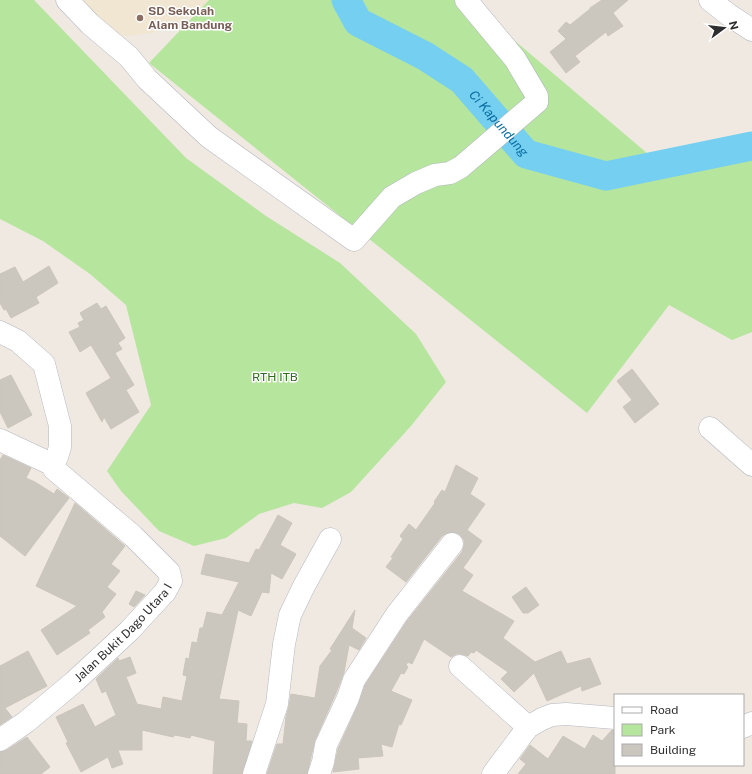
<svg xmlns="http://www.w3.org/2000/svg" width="752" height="774" font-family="'Public Sans',sans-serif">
	<rect width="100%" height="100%" fill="#efe9e1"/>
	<!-- education -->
	<path fill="#f0e6d1" d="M75,0H209L196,14L153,33L125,36L109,32Z"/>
	<!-- green -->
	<path fill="#b6e59e" d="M0,0H34L186,158L266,216L340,263L416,334L446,382L411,426L351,492L322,508L294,503L259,514L226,538L194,546L159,531L121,491L107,471L151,405L126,305L90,274L43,241L0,219Z
		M209,0H467L668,171L752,157V332L732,340L669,305L587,413L149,63Z"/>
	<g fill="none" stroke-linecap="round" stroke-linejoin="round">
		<!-- river -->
		<path stroke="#75cff0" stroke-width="29" id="s1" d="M346,0L358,22L425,56L462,80L526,154L606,176L752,146"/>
	</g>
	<!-- building -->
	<path fill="#cbc7bf" stroke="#cbc5ba" d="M602,0H628L613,13L623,26L608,36L606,32L575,56L580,62L566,73L550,52L566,39L558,31L566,22L570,25L590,9V8Z
		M49,266L58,283L36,297L39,303L11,318L6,309L4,310L0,303V274L15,267L23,282Z
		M97,303L101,309L106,306L125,338L118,343L122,349L115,353L134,385L126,390L139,412L111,429L104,417L102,422L86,393L111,378L91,345L80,352L69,332L80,327L78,323L84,320L80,313Z
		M632,369L659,404L635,423L623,407L632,400L617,381Z
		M11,375L32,415L8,428L0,412V380Z
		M3,455L31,468L26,478L35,482L54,494L57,489L69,498L25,556L0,536V460Z
		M456,465L478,478L470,494L485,504L467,530L482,541L463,568L473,575L462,591L514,621L503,638L535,662L561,651L567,664L590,658L601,684L582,691L581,686L547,701L534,673L514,692L501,679L508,672L476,650L474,653L471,652L468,656L462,654H456L451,657L424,639L412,664L408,662L406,665L408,667L404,674L401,673L391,691L412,700L401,725L399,724L392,747L381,744L383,756L358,758L359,769L333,772L338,749L359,703L365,685L407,621L462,552L464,546V540L459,534L453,532L447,533L442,536L406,582L386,567L393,558L391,557L403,539L400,536L409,524L416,530L435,503L434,502L442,490L445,492Z
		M75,503L125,546L111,564L120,571L107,587L116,594L102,612L105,617L88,630L90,633L57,655L41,630L77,606L36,586Z
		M278,515L292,523L280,545L296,554L282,579L271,573L269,593L262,592L251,616L238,610L219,699L239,701L237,723L247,724L246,741H252L242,774H213L215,741L191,735L190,738L175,735L173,737L142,730V750H118L123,764L112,768L108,757L81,772L66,743L68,742L56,717L83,704L95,727L116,715L106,691L102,693L96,679L118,658L119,661L130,657L136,673L126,677L137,704L161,709L163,697L182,701L187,676L183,675L186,658L189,659L192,642L197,643L200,628H203L207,612L222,615L239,582L201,574L206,554L249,563L256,549L259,550Z
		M526,587L539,605L528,613H523L512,597Z
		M136,591L145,595L134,607L129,604Z
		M355,610L352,628L366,638L359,650L349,645L344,672L336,693L315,740L307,774H267L277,744H283L286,717L289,706L291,694L315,698L320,666L332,650L330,649Z
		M28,651L47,686L5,708L12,717L0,725V666Z
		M612,730H615V774H518L526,764L520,759L530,745L548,759L563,736L585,749L593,735L602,741Z
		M27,737L50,767L41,774H0V752L7,750Z"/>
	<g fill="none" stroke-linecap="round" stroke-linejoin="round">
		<defs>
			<g id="minor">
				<path d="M67,0L90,24L129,57L147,79L209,137L354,240L392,197L416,183L435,175L450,173L461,167L537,102V96L515,59L466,0"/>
				<path d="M710,0L729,15L752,30"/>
				<path d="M0,332L18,341L44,364L60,426V447L57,457"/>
				<path d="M710,428L752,465"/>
				<path d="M0,440L47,462"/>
				<path d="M460,666L528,727"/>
				<path d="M743,727L752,723"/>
				<path id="s2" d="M0,740L26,722L74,682L129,631L165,592L171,581L169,572L133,536L54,469"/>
				<path d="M254,774L277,704L284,644L290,615L304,586L330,539"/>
				<path d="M319,774L323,762L326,745L348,698L354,680L397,614L452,544"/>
				<path d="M493,774L528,727L542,719L552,715L566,714L615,718"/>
			</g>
		</defs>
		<!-- minor casing -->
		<use href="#minor" stroke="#b4b7c1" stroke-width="23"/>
		<!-- minor -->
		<use href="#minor" stroke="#fff" stroke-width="22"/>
	</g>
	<!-- markers -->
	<circle fill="#8d6e63" stroke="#fff" stroke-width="1.5" cx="140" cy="18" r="4"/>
	<g text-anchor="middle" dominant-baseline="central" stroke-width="3" stroke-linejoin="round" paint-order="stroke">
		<!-- education labels -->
		<g font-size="12" font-weight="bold" fill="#785e54" stroke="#fff" text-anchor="start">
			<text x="148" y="11">SD Sekolah<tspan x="148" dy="14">Alam Bandung</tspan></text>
		</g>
		<!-- park labels -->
		<g font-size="12" fill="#2c6e1b" stroke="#fff">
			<text x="275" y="377">RTH ITB</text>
		</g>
		<!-- street labels -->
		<g font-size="12" fill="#2e2e2e" stroke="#fff">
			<text stroke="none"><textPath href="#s2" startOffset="164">Jalan Bukit Dago Utara I</textPath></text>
		</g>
		<!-- water labels -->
		<g font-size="13" font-style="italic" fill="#0d6fa3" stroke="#fff">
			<text stroke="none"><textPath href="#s1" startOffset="201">Ci Kapundung</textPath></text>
		</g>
	</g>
	<!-- legend -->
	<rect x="614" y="694" width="130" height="72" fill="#ffffff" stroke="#ababab"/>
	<rect x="622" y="707" width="20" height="6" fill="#ffffff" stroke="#ababab"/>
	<text x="650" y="714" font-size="12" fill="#2e2e2e">Road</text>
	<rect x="622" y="724" width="20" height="12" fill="#b6e59e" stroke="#ababab"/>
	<text x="650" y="734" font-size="12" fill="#2e2e2e">Park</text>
	<rect x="622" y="744" width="20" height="12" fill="#cbc7bf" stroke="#ababab"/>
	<text x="650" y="754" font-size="12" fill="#2e2e2e">Building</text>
	<!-- north arrow -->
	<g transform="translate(724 28) rotate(75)" stroke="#ffffff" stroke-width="3" paint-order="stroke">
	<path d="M0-3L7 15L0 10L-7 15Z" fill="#2e2e2e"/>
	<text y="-6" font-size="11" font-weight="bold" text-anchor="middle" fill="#2e2e2e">N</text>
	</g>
</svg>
